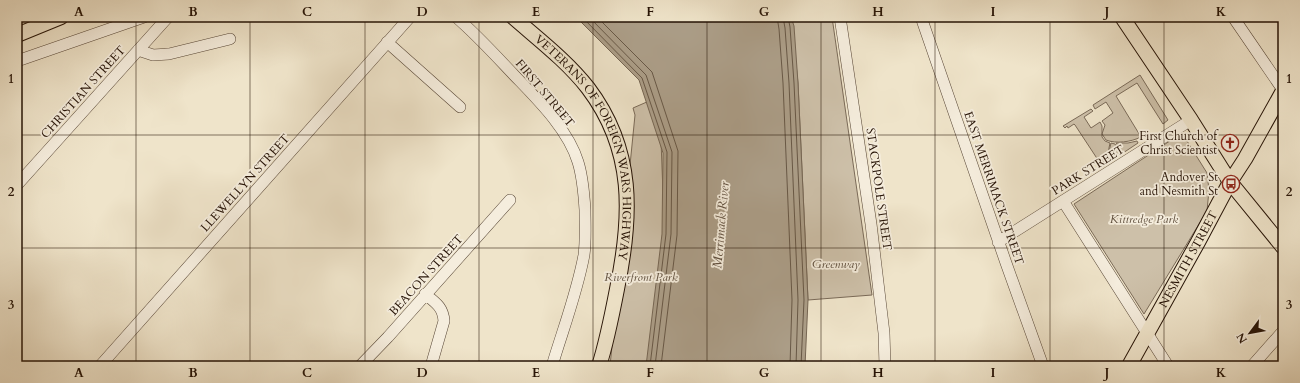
<svg xmlns="http://www.w3.org/2000/svg" width="1300" height="383" font-family="Cardo,serif">
	<rect width="100%" height="100%" fill="#efe4ca"/>
	<filter id="stains"><feTurbulence type="fractalNoise" baseFrequency=".005" numOctaves="4"/><feColorMatrix values="0 0 0 0 .2 0 0 0 0 .09 0 0 0 0 .02 0 0 0 .5 -.17"/></filter>
	<radialGradient id="worn" r=".72"><stop offset=".6" stop-color="#630" stop-opacity="0"/><stop offset="1" stop-color="#630" stop-opacity=".3"/></radialGradient>
	<!-- green -->
	<path fill="#cdc0a9" stroke="#7a6a58" d="M791,17H832L872,295L808,300L798,83Z
		M1140,75L1168,120L1163,124L1137,83L1116,96L1141,137C1131,142 1116,144 1106,140L1102,134L1105,125L1102,121L1113,113L1106,102L1095,109L1093,105Z
		M656,98L660,115L664,219L655,366H610L635,115L633,108Z
		M1091,109L1093,111L1084,117L1091,128L1100,122L1102,126V137L1105,141L1110,143L1108,153L1100,163L1075,125L1074,124L1068,128L1067,126L1065,128L1063,126Z
		M1182,133L1207,173L1209,190L1207,211L1144,314L1074,204Z
		M1137,141L1138,143L1123,153L1116,143H1128Z
		M1111,143L1115,144L1121,154L1099,167L1108,156Z"/>
	<!-- water -->
	<path fill="#ab9d87" stroke="#766653" d="M576,17H791L794,26L798,83L808,300L805,366H646L662,234L663,153L639,80Z"/>
	<g fill="none" stroke-linecap="round" stroke-linejoin="round">
		<!-- shore -->
		<path stroke="#685846" stroke-width="1" d="M582,17L642,78L667,152L666,234L650,366
			M589,17L646,75L672,152L671,234L655,366
			M597,17L652,72L678,151L677,235L661,366
			M777,17L779,29L783,83L792,300L790,366
			M783,17L785,28L789,83L798,300L796,366
			M788,17L790,27L794,83L804,300L801,366"/>
		<defs>
			<path id="minor" d="M456,17C477,35 495,55 514,75C537,99 568,129 578,162C583,178 584,194 585,210C585,225 586,240 584,255C577,293 563,329 552,366
				M840,17L871,224L884,333L885,366
				M921,17L1006,263L1043,366
				M1233,17L1283,90
				M387,42L460,107
				M138,50L153,55L169,54L230,39
				M17,61L144,17
				M17,185L168,17
				M1063,201L1168,366
				M998,242L1191,120
				M425,294C436,303 443,307 444,321L431,366
				M100,366L410,17
				M360,366L388,337L510,200
				M1252,366L1283,331"/>
			<g id="major">
				<path id="s1" d="M513,17C538,39 567,61 588,88C635,150 632,216 617,289C612,315 607,341 599,366"/>
				<path d="M1122,17L1191,120L1230,182L1283,247"/>
				<path d="M17,35L61,17"/>
				<path id="s2" d="M1129,366L1198,242L1230,182L1245,159L1283,91"/>
			</g>
		</defs>
		<!-- minor casing -->
		<use href="#minor" stroke="#584737" stroke-width="12"/>
		<!-- major casing -->
		<use href="#major" stroke="#261306" stroke-width="16"/>
		<!-- minor -->
		<use href="#minor" stroke="#f5eddd" stroke-width="11"/>
		<!-- major -->
		<use href="#major" stroke="#efe4ca" stroke-width="14"/>
	</g>
	<!-- grid -->
	<path fill="none" stroke="#261306" stroke-width="1" stroke-opacity="0.55" d="M136,17V366M250,17V366M365,17V366M479,17V366M593,17V366M707,17V366M821,17V366M935,17V366M1050,17V366M1164,17V366M17,135H1283M17,248H1283"/>
	<!-- icons -->
	<defs>
		<symbol id="church-ring" viewBox="-11 -11 22 22"><circle r="9.5" fill="#f5eddd" stroke="#8f2418" stroke-width="1.5"/><path d="M-1.2-6h2.4v3.5h3.3v2.4h-3.3V6h-2.4V-.1h-3.3v-2.4h3.3Z" fill="#8f2418"/></symbol>
		<symbol id="bus-ring" viewBox="-11 -11 22 22"><circle r="9.5" fill="#f5eddd" stroke="#8f2418" stroke-width="1.5"/><path d="M-5-6H5V4H4V6H2V4H-2V6H-4V4H-5ZM-3.5-4V0h7V-4ZM-3.5 1.2v1.5H-2V1.2ZM2 1.2v1.5H3.5V1.2Z" fill="#8f2418"/></symbol>
	</defs>
	<g fill-rule="evenodd">
		<use href="#church-ring" x="1220" y="133" width="20" height="20"/>
		<use href="#bus-ring" x="1221" y="174" width="20" height="20"/>
	</g>
	<g text-anchor="middle" dominant-baseline="central" stroke-width="3.5" stroke-linejoin="round" paint-order="stroke">
		<!-- street labels -->
		<g font-size="12" fill="#261306" stroke="#f5eddd">
			<text transform="translate(83 92) rotate(-48)">CHRISTIAN STREET</text>
			<text transform="translate(545 93) rotate(50)">FIRST STREET</text>
			<text stroke="none"><textPath href="#s1" startOffset="158">VETERANS OF FOREIGN WARS HIGHWAY</textPath></text>
			<text transform="translate(1088 170) rotate(-32)">PARK STREET</text>
			<text transform="translate(245 183) rotate(-48)">LLEWELLYN STREET</text>
			<text transform="translate(994 188) rotate(71)">EAST MERRIMACK STREET</text>
			<text transform="translate(879 189) rotate(82)">STACKPOLE STREET</text>
			<text stroke="none"><textPath href="#s2" startOffset="122">NESMITH STREET</textPath></text>
			<text transform="translate(426 275) rotate(-48)">BEACON STREET</text>
		</g>
		<!-- poi labels -->
		<g font-size="12" fill="#261306" stroke="#f5eddd" text-anchor="end">
			<text x="1217" y="136">First Church of<tspan x="1217" dy="14">Christ Scientist</tspan></text>
			<text x="1218" y="177">Andover St<tspan x="1218" dy="14">and Nesmith St</tspan></text>
		</g>
		<!-- park labels -->
		<g font-size="12" font-style="italic" fill="#60503f" stroke="#f5eddd">
			<text x="1144" y="219">Kittredge Park</text>
			<text x="836" y="264">Greenway</text>
			<text x="641" y="277">Riverfront Park</text>
		</g>
		<!-- water labels -->
		<g font-size="13" font-style="italic" fill="#625140" stroke="#f5eddd">
			<text transform="translate(721 225) rotate(-85)">Merrimack River</text>
		</g>
	</g>
	<!-- margin -->
	<rect width="1300" height="383" fill="none" stroke="#efe4ca" stroke-width="44"/>
	<!-- north arrow -->
	<g transform="translate(1250 333) rotate(238)" stroke="#f5eddd" stroke-width="3" paint-order="stroke">
	<path d="M0-3L7 15L0 10L-7 15Z" fill="#261306"/>
	<text y="-6" font-size="11" font-weight="bold" text-anchor="middle" fill="#261306">N</text>
	</g>
	<rect x="22" y="22" width="1256" height="339" fill="none" stroke="#261306" stroke-width="1.5"/>
	<g font-size="13" text-anchor="middle" font-weight="bold" fill="#261306">
		<text x="79" y="16">A</text>
		<text x="193" y="16">B</text>
		<text x="307" y="16">C</text>
		<text x="422" y="16">D</text>
		<text x="536" y="16">E</text>
		<text x="650" y="16">F</text>
		<text x="764" y="16">G</text>
		<text x="878" y="16">H</text>
		<text x="993" y="16">I</text>
		<text x="1107" y="16">J</text>
		<text x="1221" y="16">K</text>
		<text x="11" y="83">1</text>
		<text x="1289" y="83">1</text>
		<text x="11" y="196">2</text>
		<text x="1289" y="196">2</text>
		<text x="11" y="309">3</text>
		<text x="1289" y="309">3</text>
		<text x="79" y="377">A</text>
		<text x="193" y="377">B</text>
		<text x="307" y="377">C</text>
		<text x="422" y="377">D</text>
		<text x="536" y="377">E</text>
		<text x="650" y="377">F</text>
		<text x="764" y="377">G</text>
		<text x="878" y="377">H</text>
		<text x="993" y="377">I</text>
		<text x="1107" y="377">J</text>
		<text x="1221" y="377">K</text>
	</g>
	<rect width="100%" height="100%" filter="url(#stains)"/>
	<rect width="100%" height="100%" fill="url(#worn)"/>
</svg>
